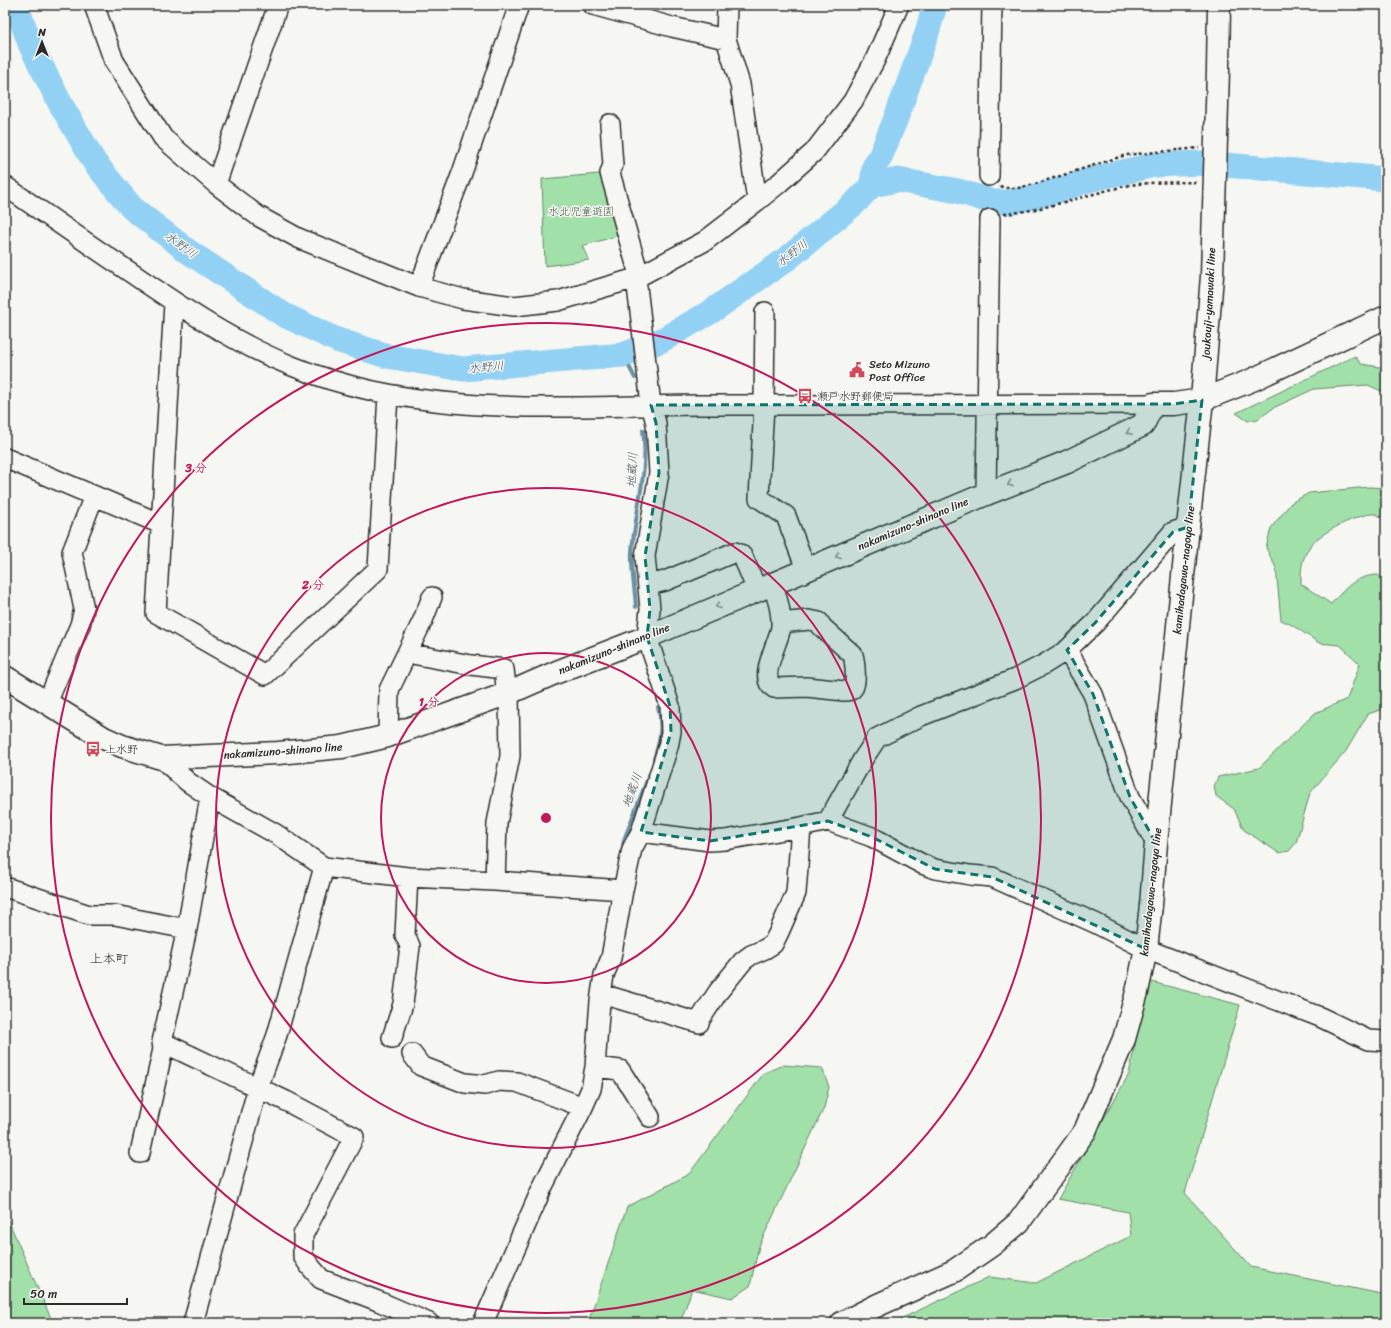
<svg xmlns="http://www.w3.org/2000/svg" width="1391" height="1328" font-family="Sriracha,'Klee One',sans-serif">
	<rect width="100%" height="100%" fill="#f6f6f2"/>
	<filter id="ink" filterUnits="userSpaceOnUse"><feTurbulence type="fractalNoise" baseFrequency=".025" numOctaves="2"/><feDisplacementMap in="SourceGraphic" scale="8" xChannelSelector="R" yChannelSelector="G"/><feConvolveMatrix kernelMatrix="1 2 1 2 8 2 1 2 1" color-interpolation-filters="sRGB"/></filter>
	<g filter="url(#ink)">
		<!-- green -->
		<path fill="#a1e1a9" stroke="#66866a" d="M610,173L627,233L582,246L589,260L545,266L542,179Z
			M1355,356L1361,364L1386,368V393L1368,385L1314,389L1275,407L1258,419L1248,421L1236,413Z
			M1369,487L1386,488V520C1383,518 1379,515 1375,514C1362,512 1317,534 1310,546C1301,561 1301,567 1301,584L1331,604C1346,588 1354,576 1378,575L1386,581V708L1368,714L1346,751L1310,793L1296,843L1289,851L1279,853L1244,830L1234,809L1216,796L1214,786L1218,777L1259,768L1315,713L1347,699L1360,664L1340,645L1319,643L1292,625L1281,620L1276,568L1266,548L1271,528L1291,503L1309,493Z
			M1148,981L1240,1005L1185,1193L1251,1267L1386,1295V1323H892L989,1277L1036,1283L1131,1236L1128,1212L1058,1199L1129,1074Z
			M783,1065L822,1068L829,1087L824,1108L759,1246L750,1286L732,1298L692,1289L680,1323H588L627,1207L689,1174L764,1073Z
			M5,1213L53,1323H5Z"/>
		<g fill="none" stroke-linecap="round" stroke-linejoin="round">
			<!-- stream -->
			<path stroke="#698fa3" stroke-width="4" d="M623,355L635,378
				M636,607C635,590 631,569 632,552C635,511 649,471 643,430
				M654,759C660,741 663,726 658,707
				M622,853L624,840L649,775"/>
			<!-- river -->
			<path stroke="#92d1f3" stroke-width="25" d="M16,5L31,46L60,103L95,163L132,208L189,252L284,315L337,340L387,356L463,369L623,355L662,340L712,311L788,258L855,203L872,185L874,167L881,155L896,118L926,36L935,5
				M872,185L898,180L958,191L993,202H1011L1050,193L1092,179L1154,165L1203,163L1386,179"/>
			<defs>
				<path id="minor" d="M94,5L114,61L163,138L216,184L258,216L298,238L419,287L463,299L514,306L558,301L636,278L705,241L757,201L778,184L814,152L853,101L875,60L899,5
					M593,5L672,27L726,39
					M727,5L726,39L740,84L757,201
					M610,124L613,165L610,173L639,275
					M989,176L992,5
					M216,184L278,5
					M5,186C47,215 88,244 130,272C181,307 234,343 292,366C421,419 563,406 699,405C850,405 1002,405 1153,404
					M419,287L462,173L519,5
					M174,303L156,613L265,675L378,569L388,395
					M765,312L764,405L759,498L786,516L806,569
					M5,458L161,524
					M986,494L990,219
					M648,583H657L665,581L735,552L740,554L743,557L757,590
					M772,583C777,595 782,615 781,627C779,642 757,678 774,688L807,687L844,691C848,691 851,691 853,688C857,683 855,662 853,655L822,627L819,622L809,620L781,623
					M1067,650L1093,694L1130,797L1156,843
					M407,653L471,665L504,669L506,687L509,693L510,756L497,823L495,881
					M47,703L80,625L84,609L72,552L94,496
					M388,736L389,690L423,620L432,597
					M161,758L188,782L210,797L276,834L324,867L408,877L495,881L623,890
					M210,797L187,929L162,1042L286,1101L354,1137L303,1235V1256L309,1265L321,1279L378,1301L429,1323
					M828,821L863,759L877,738L921,716L1015,679L1043,665L1067,650L1095,623L1173,532L1188,527
					M641,832L710,841L725,840L801,827L828,821L872,837L922,864L935,869L970,875L992,877L1095,923L1146,949L1320,1017L1368,1040L1386,1041
					M5,887L89,915H115L187,929
					M602,994L699,1023L701,1018L718,992L743,961L751,955L765,949L773,944L779,932L796,893L801,827
					M392,1038L403,1004L410,946L405,935L408,877
					M412,1054L421,1066L465,1083L485,1085L499,1081L517,1082L583,1107
					M595,1067L620,1070L650,1117
					M140,1153L163,1049L162,1042
					M193,1323L258,1087L277,1035L324,867
					M483,1323L542,1188L583,1107L591,1089L595,1067L600,1001L604,975L611,958L623,890L632,849L641,832L668,747L671,732L670,706L647,637L650,609L645,556L659,473L656,423L651,405L636,278"/>
				<path id="major" d="M5,677L104,738L122,746L161,758L278,753L342,747L388,736L509,693L557,672L647,637L986,494L1067,462L1143,425L1153,404H1174L1202,400L1252,380L1386,317
					M842,1323L878,1305L954,1271L992,1245L1019,1222L1085,1131L1124,1039L1137,992L1146,949L1151,905L1156,843L1188,527L1202,400L1212,276L1218,70L1219,5"/>
			</defs>
			<!-- minor casing -->
			<use href="#minor" stroke="#2b2b2b" stroke-width="22"/>
			<!-- major casing -->
			<use href="#major" stroke="#2b2b2b" stroke-width="25"/>
			<!-- path -->
			<path stroke="#2b2b2b" stroke-width="2.5" stroke-dasharray="3 3" stroke-linecap="butt" d="M1000,186L1005,188H1018L1035,184L1126,155L1199,148
				M1004,214C1045,210 1082,196 1121,187C1146,181 1172,183 1198,182"/>
			<!-- minor -->
			<use href="#minor" stroke="#f6f6f2" stroke-width="19"/>
			<!-- major -->
			<use href="#major" stroke="#f6f6f2" stroke-width="22"/>
		</g>
		<!-- one-way arrows -->
		<defs><path id="oneway-chevron" d="M-2-3.5L2.5 0L-2 3.5" fill="none" stroke-width="1.6" stroke-linecap="round" stroke-linejoin="round"/></defs>
		<g stroke="#90908e">
			<use href="#oneway-chevron" transform="translate(1129 432) rotate(154)"/>
			<use href="#oneway-chevron" transform="translate(1010 484) rotate(158)"/>
			<use href="#oneway-chevron" transform="translate(838 556) rotate(157)"/>
			<use href="#oneway-chevron" transform="translate(718 606) rotate(157)"/>
		</g>
	</g>
	<!-- marked area -->
	<path fill="#0f766e" fill-opacity="0.2" stroke="#0f766e" stroke-width="3" stroke-dasharray="8 5" stroke-linejoin="round" d="M1202,400L1188,527L1173,532L1095,623L1067,650L1093,694L1130,797L1156,843L1146,949L992,877L935,869L872,837L828,821L710,841L641,832L671,732L670,706L647,637L650,609L645,556L659,473L656,423L651,405L1174,404Z"/>
	<!-- distance rings -->
	<g fill="none" stroke="#c2185b" stroke-width="2">
		<circle cx="546" cy="818" r="165"/>
		<circle cx="546" cy="818" r="330"/>
		<circle cx="546" cy="818" r="495"/>
	</g>
	<!-- icons -->
	<defs>
		<symbol id="civic-bare" viewBox="-9 -9 18 18"><path d="M-.6-6.5H3V-4.5H.6V-3L4-1V1h2V6H-6V1h2V-1L-.6-3ZM-1.2 2.5V6h2.4V2.5Z" fill="#d1495b" stroke="#f6f6f2" stroke-width="2.5" paint-order="stroke"/></symbol>
		<symbol id="bus-bare" viewBox="-9 -9 18 18"><path d="M-5-6H5V4H4V6H2V4H-2V6H-4V4H-5ZM-3.5-4V0h7V-4ZM-3.5 1.2v1.5H-2V1.2ZM2 1.2v1.5H3.5V1.2Z" fill="#d1495b" stroke="#f6f6f2" stroke-width="2.5" paint-order="stroke"/></symbol>
	</defs>
	<g fill-rule="evenodd">
		<use href="#civic-bare" x="846" y="359" width="22" height="22"/>
		<use href="#bus-bare" x="794" y="385" width="22" height="22"/>
		<use href="#bus-bare" x="82" y="738" width="22" height="22"/>
	</g>
	<g text-anchor="middle" dominant-baseline="central" stroke-width="3" stroke-linejoin="round" paint-order="stroke">
		<!-- park labels -->
		<g font-size="11" fill="#48584a" stroke="#f6f6f2">
			<text x="581" y="211">水北児童遊園</text>
		</g>
		<!-- street labels -->
		<g font-size="11" fill="#2b2b2b" stroke="#f6f6f2">
			<text transform="translate(1209 303) rotate(-87)">joukouji-yamawaki line</text>
			<text transform="translate(913 524) rotate(-23)">nakamizuno-shinano line</text>
			<text transform="translate(1184 570) rotate(-84)">kamihadagawa-nagoya line</text>
			<text transform="translate(614 649) rotate(-22)">nakamizuno-shinano line</text>
			<text transform="translate(283 751) rotate(-4)">nakamizuno-shinano line</text>
			<text transform="translate(1151 892) rotate(-84)">kamihadagawa-nagoya line</text>
		</g>
		<!-- poi labels -->
		<g font-size="11" fill="#2b2b2b" stroke="#f6f6f2" text-anchor="start">
			<text x="869" y="364">Seto Mizuno<tspan x="869" dy="13">Post Office</tspan></text>
			<text x="817" y="396">瀬戸水野郵便局</text>
			<text x="105" y="749">上水野</text>
		</g>
		<!-- water labels -->
		<g font-size="12" font-style="italic" fill="#45545d" stroke="#f6f6f2">
			<text transform="translate(181 245) rotate(36)">水野川</text>
			<text transform="translate(792 253) rotate(-38)">水野川</text>
			<text transform="translate(486 367) rotate(-5)">水野川</text>
			<text transform="translate(632 470) rotate(-87)">地蔵川</text>
			<text transform="translate(632 790) rotate(-70)">地蔵川</text>
		</g>
		<!-- quarter labels -->
		<g font-size="13" fill="#2b2b2b" stroke="#f6f6f2">
			<text x="109" y="958">上本町</text>
		</g>
	</g>
	<circle cx="546" cy="818" r="6" fill="#c2185b" stroke="#f6f6f2" stroke-width="2"/>
	<g font-size="12" text-anchor="middle" font-weight="bold" fill="#c2185b" stroke="#f6f6f2" stroke-width="3" stroke-linejoin="round" paint-order="stroke">
		<text x="196" y="472">3 分</text>
		<text x="313" y="589">2 分</text>
		<text x="429" y="706">1 分</text>
	</g>
	<!-- margin -->
	<rect width="1391" height="1328" fill="none" stroke="#f6f6f2" stroke-width="20"/>
	<rect x="10" y="10" width="1371" height="1308" fill="none" stroke="#2b2b2b" stroke-width="1.5" filter="url(#ink)"/>
	<!-- north arrow -->
	<g transform="translate(42 42)" stroke="#f6f6f2" stroke-width="3" paint-order="stroke">
	<path d="M0-3L7 15L0 10L-7 15Z" fill="#2b2b2b"/>
	<text y="-6" font-size="11" font-weight="bold" text-anchor="middle" fill="#2b2b2b">N</text>
	</g>
	<!-- scale -->
	<path d="M24 1298v6h103v-6" fill="none" stroke="#2b2b2b" stroke-width="2"/>
	<text x="30" y="1298" font-size="12" fill="#2b2b2b" stroke="#f6f6f2" stroke-width="3" paint-order="stroke">50 m</text>
</svg>
